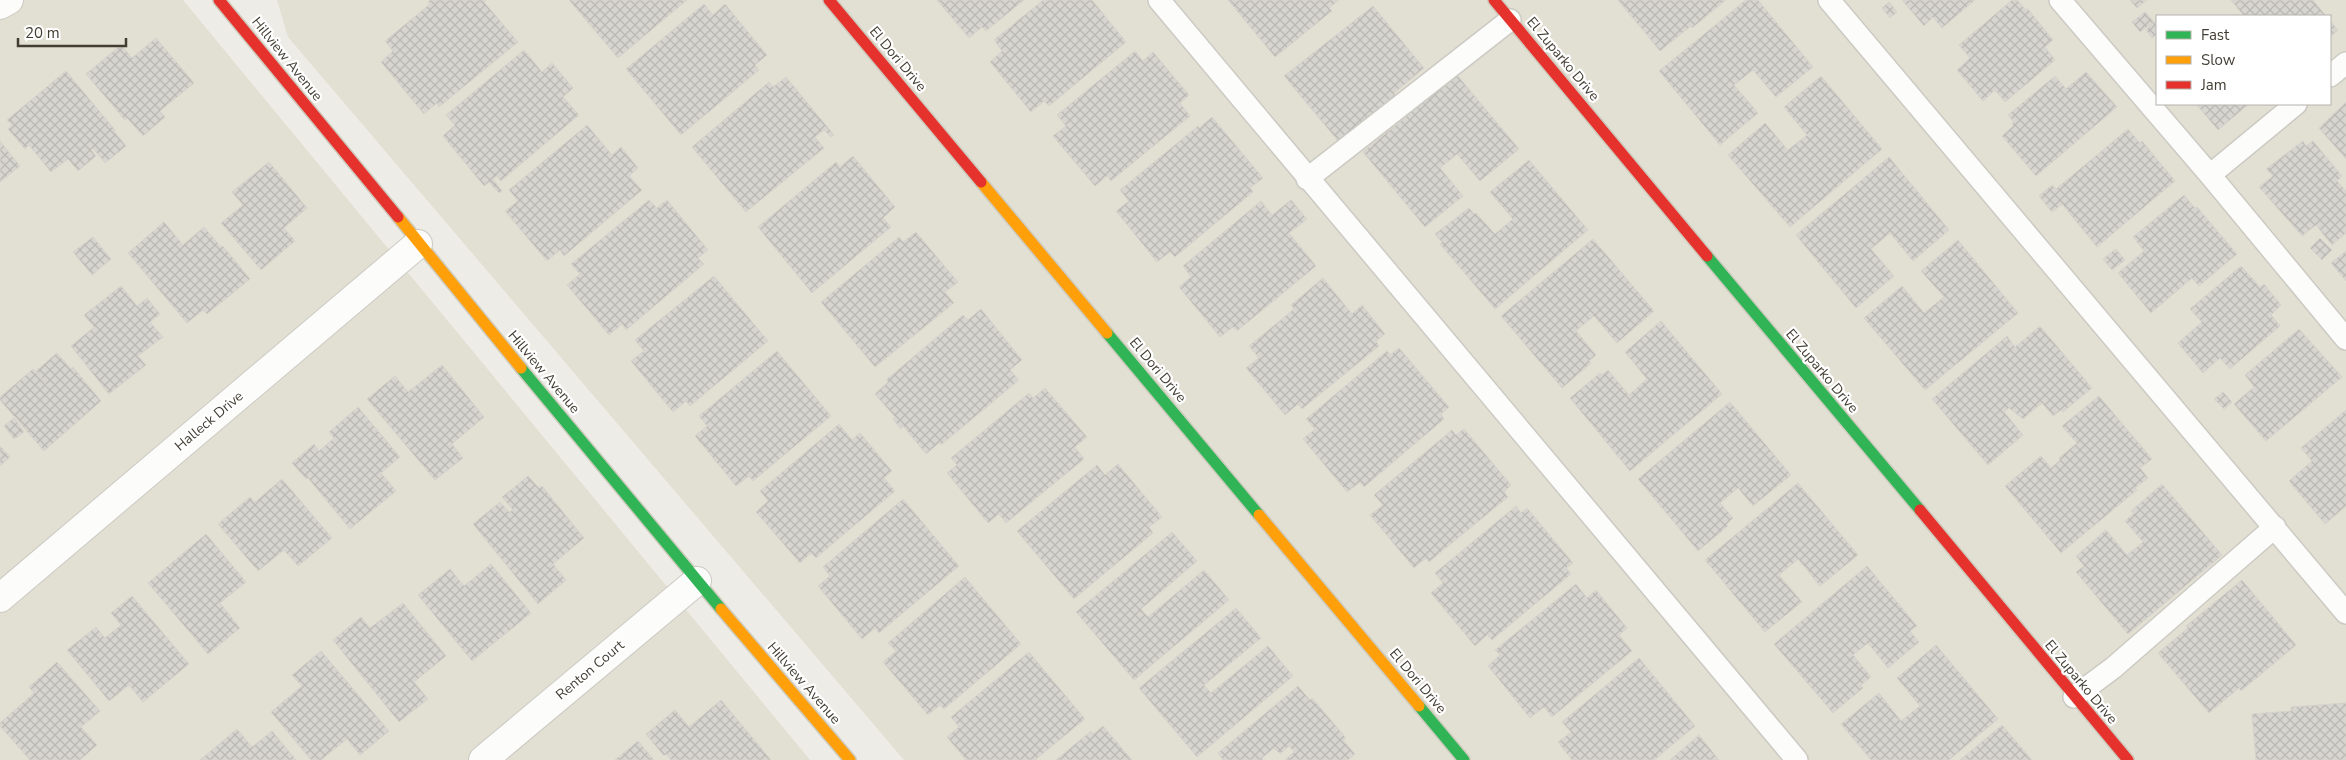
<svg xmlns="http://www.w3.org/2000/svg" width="2346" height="760" font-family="'Nunito Sans',sans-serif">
	<defs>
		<pattern id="building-cross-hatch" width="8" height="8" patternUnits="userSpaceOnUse" patternTransform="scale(1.25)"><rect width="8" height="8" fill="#d7d5cf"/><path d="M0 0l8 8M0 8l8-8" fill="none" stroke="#bab8b2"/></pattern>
	</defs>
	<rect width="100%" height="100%" fill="#eeece6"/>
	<!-- residential -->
	<path fill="#e2dfd3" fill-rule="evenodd" d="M0,0H183L810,760H0Z
		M277,0H2346V760H904L288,37ZM2157,16H2330V104H2157Z"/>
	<!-- building -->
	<path fill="url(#building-cross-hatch)" stroke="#d6d3cc" d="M430,0H486L484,2L518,42L439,107L437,103L424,114L381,62L393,51L385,41L430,4L428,2Z
		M569,0H687L618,58Z
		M937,0H1024L986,31L982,27L969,38Z
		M1043,0H1092L1126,42L1049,106L1044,101L1031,112L990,62L1002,51L994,40Z
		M1228,0H1339L1329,8L1332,11L1275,57Z
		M1618,0H1726L1692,28L1691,26L1660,51Z
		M1746,0H1758L1813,67L1776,97L1753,70L1734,85L1758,113L1720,145L1659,71Z
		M1902,0H1975L1942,28L1933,17L1924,26Z
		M2012,0H2017L2026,10L2028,9L2053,40L2045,47L2055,60L2005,102L1995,90L1983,101L1957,70L1970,58L1959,45Z
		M2130,0H2147L2137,8Z
		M2231,0H2313L2326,16H2244Z
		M1889,2L1897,12L1890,18L1882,8Z
		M704,4L713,15L725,4L767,55L755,65L759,70L681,135L626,69Z
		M1373,6L1424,68L1394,93L1396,96L1339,142L1284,76Z
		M2145,12L2154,22L2140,32L2132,22Z
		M2155,21L2157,34L2152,38L2146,30Z
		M2330,21L2338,30L2330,37Z
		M156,38L194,83L160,111L165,117L143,136L127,118L125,120L86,74L121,45L132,58Z
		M524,50L542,72L552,63L573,88L563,97L579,115L501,181L497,176L493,179L502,191L499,193L489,182L484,186L443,136L455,125L446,115Z
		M1135,51L1143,61L1153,52L1189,95L1180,103L1190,116L1111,181L1107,176L1095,186L1053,136L1066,126L1057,115Z
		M66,71L115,130L114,131L126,146L105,163L93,148L91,150L96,156L78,171L68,159L51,172L29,145L25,149L8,129L12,125L7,120Z
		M2086,72L2117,107L2036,176L2002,136L2014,125L2012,124L2014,122L2008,115L2055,76L2066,89Z
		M1457,75L1519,149L1480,181L1457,154L1440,168L1463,196L1425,227L1363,152Z
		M1821,76L1882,149L1790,227L1728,155L1765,123L1788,150L1807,135L1784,107Z
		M786,77L834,135L831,137L824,130L815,137L824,148L746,212L692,147L769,82L773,87Z
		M2346,102V159L2319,128Z
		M2196,104H2249L2218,130Z
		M1212,117L1263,178L1250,188L1253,192L1175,257L1170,252L1157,262L1116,211L1129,201L1120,190L1198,126L1199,128Z
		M587,125L612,155L621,147L638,168L629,176L642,190L564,256L560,250L547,261L505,211L518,201L509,190Z
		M2128,129L2140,143L2142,141L2175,181L2097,247L2062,204L2052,212L2039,196L2052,185L2056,189Z
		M0,141L20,166L0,182Z
		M2303,141L2306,146L2313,141L2342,176L2337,181L2346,191V233L2332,245L2316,225L2302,236L2259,187L2273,176L2266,169Z
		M853,156L895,207L883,218L891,227L812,293L758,227L836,162L840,167Z
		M1889,157L1949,230L1913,261L1890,233L1871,249L1894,276L1856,308L1796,235Z
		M1529,160L1588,230L1495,309L1440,244L1442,242L1435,234L1469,208L1474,214L1476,213L1495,234L1513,219L1490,192Z
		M269,162L307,208L284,228L295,241L261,270L221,223L243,205L232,192Z
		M2184,195L2195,208L2197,207L2237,254L2199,286L2192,278L2151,313L2118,273L2144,251L2133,237Z
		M649,200L657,208L667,200L708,250L698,258L704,264L626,330L622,324L609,335L567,285L580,274L571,264Z
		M1291,200L1307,219L1289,233L1316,266L1237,331L1233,327L1220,337L1179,287L1191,277L1183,266L1261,201L1272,215Z
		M164,222L183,245L204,227L221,247L223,246L250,279L207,314L203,310L187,323L128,253Z
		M916,232L958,282L945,292L954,303L875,367L821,302L899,237L903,242Z
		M93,237L111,259L92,275L73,252Z
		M2320,238L2332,250L2322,260L2310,248Z
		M1593,239L1654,311L1617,343L1594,316L1576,331L1596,355L1589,361L1591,363L1562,388L1501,316Z
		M1958,240L2018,313L1925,390L1864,318L1902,286L1924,313L1944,297L1921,271Z
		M2116,249L2125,260L2112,270L2103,259Z
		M2346,251V281L2331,263Z
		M2241,266L2260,287L2264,284L2281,305L2271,315L2280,326L2230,369L2220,358L2203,373L2178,343L2202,322L2190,309Z
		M714,276L768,341L690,406L686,401L673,412L631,361L644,351L635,340Z
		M1323,278L1352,314L1362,305L1385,334L1376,341L1379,346L1302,409L1298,404L1285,415L1246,368L1259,358L1249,346L1294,309L1291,305Z
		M121,286L137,306L147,298L160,314L150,322L163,337L138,356L146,365L109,394L71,346L94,327L84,315Z
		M981,309L1022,360L1010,370L1019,380L941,445L939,443L926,454L903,426L901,429L893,419L895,417L875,394L888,382L886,380L963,315L968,320Z
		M1661,321L1722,394L1630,471L1570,398L1600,373L1602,375L1608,370L1629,395L1647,379L1625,352Z
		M2040,326L2092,388L2063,412L2061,410L2053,416L2042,403L2023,419L2009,408L2004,412L2023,435L1988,465L1932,399L2007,336L2015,347Z
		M2299,329L2342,377L2266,441L2234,404L2254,387L2245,375Z
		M1399,348L1449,407L1441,414L1444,419L1364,487L1360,482L1347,492L1303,439L1315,429L1306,419L1387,351L1390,355Z
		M777,351L831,416L753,481L749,476L736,486L695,436L707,426L699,416Z
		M57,353L71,369L73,367L101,401L44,451L0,400V397L33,369L49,388L36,371Z
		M442,365L484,417L452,444L463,458L435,480L367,399L395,376L408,392Z
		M1045,388L1087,437L1075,447L1084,459L1006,523L999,514L988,523L947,473L957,465L951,458L1029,393L1033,398Z
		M2223,392L2232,402L2224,409L2214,399Z
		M2099,396L2152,459L2140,468L2148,478L2135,488L2137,490L2061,553L2005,486L2041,456L2051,468L2060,460L2059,458L2077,443L2062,426Z
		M1730,402L1791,475L1753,506L1738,488L1720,503L1733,518L1726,525L1728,526L1698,551L1638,479Z
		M358,407L400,457L381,473L396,491L350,529L308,478L306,479L292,463L314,444L319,451L334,438L329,432Z
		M2346,410V506L2325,524L2289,481L2312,461L2301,448Z
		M14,418L24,432L14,439L4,426Z
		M839,424L852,440L860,433L892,471L884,478L895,491L816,558L811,553L800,563L756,512L768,501L760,491Z
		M1464,429L1511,485L1504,492L1508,497L1429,562L1426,558L1414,568L1370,515L1383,505L1374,495L1452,430L1456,435Z
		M0,446L10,457L0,466Z
		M1118,464L1162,517L1149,527L1153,533L1074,599L1017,531L1097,465L1105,475Z
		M528,476L539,488L542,486L584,538L553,564L566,580L538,604L473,524L500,502L509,512L513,510L502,497Z
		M282,479L332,538L298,566L284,550L258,571L218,524L250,497L255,502Z
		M1798,483L1858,555L1820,586L1798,559L1779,575L1802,602L1765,632L1705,560Z
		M2162,484L2222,555L2128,634L2076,572L2084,566L2076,556L2106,530L2127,555L2143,542L2125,521L2134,513L2131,511Z
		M903,499L959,566L879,633L875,628L862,639L818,586L830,576L823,567Z
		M1516,506L1521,513L1527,508L1573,563L1566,568L1571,574L1492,640L1487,635L1475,646L1431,593L1443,583L1435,573Z
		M1172,532L1197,561L1141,609L1148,617L1204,570L1229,600L1134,680L1076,612Z
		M206,534L246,582L220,603L240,628L208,654L148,583Z
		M491,564L531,613L472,661L418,595L450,569L464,586Z
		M1867,566L1917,626L1910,631L1919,642L1888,668L1868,643L1853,655L1871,677L1861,685L1863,688L1833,713L1774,644Z
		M965,577L1021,644L944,709L940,705L928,715L883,662L896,651L888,643Z
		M2242,580L2296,645L2241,691L2239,688L2209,713L2158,653L2188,628L2186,626Z
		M1576,584L1587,598L1596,590L1627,628L1619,635L1632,651L1552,717L1544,707L1530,718L1488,666L1500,655L1495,650Z
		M132,596L189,664L143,702L129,685L109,701L67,650L96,627L105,638L121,625L111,613Z
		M403,603L446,656L414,682L428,699L399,722L333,640L361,617L370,628Z
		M1236,608L1261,638L1204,685L1211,693L1268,646L1293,676L1197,757L1139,688Z
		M1936,645L1998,719L1949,760H1871L1841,724L1879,693L1901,721L1920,706L1897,678Z
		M321,651L389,731L360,755L347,739L321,760H311L271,712L302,686L292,675Z
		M1029,652L1085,719L1035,760H966L947,737L959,727L951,717Z
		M1639,658L1695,726L1654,760H1572L1558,742L1571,732L1562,722Z
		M57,662L100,711L81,727L97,745L80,760H30L0,726V723L34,693L29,687Z
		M1298,686L1310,700L1312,698L1346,738L1343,740L1355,754L1348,760H1285L1294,752L1289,746L1280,754L1274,748L1262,758L1263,760H1223L1218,753Z
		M721,700L771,760H671L666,754L664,756L646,734L675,710L689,727Z
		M2346,703V760H2256L2252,714L2291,711V707Z
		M2002,725L2032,760H1960Z
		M1103,726L1132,760H1056L1091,731L1093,734Z
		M237,729L252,747L272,731L296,760H200Z
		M1699,735L1719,760H1670Z
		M638,741L654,760H615Z"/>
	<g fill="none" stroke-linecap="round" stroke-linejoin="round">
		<defs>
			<path id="lane" d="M1159,0L1797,760
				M1829,0L2346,613
				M2060,0L2210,175L2346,339
				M2330,76L2346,63
				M2210,175L2296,104
				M1307,179L1510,20
				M2074,697L2113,668L2275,527"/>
			<path id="street" d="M0,5L9,0
				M0,598L418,244
				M483,760L697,581"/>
			<path id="fast" d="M1707,256L1920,510
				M1107,333L1259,515
				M521,368L721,609
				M1419,706L1464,760"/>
			<path id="slow" d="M981,182L1107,333
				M398,217L521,368
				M1259,515L1419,706
				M721,609L850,760"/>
			<path id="jam" d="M219,0L398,217
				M829,0L981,182
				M1494,0L1707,256
				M1920,510L2128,760"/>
		</defs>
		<!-- lane casing -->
		<use href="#lane" stroke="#cccac3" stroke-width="24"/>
		<!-- street casing -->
		<use href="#street" stroke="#cccac3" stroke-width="30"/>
		<!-- fast casing -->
		<use href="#fast" stroke="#cdcabd" stroke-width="14"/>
		<!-- slow casing -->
		<use href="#slow" stroke="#cdcabd" stroke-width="14"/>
		<!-- jam casing -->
		<use href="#jam" stroke="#cdcabd" stroke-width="14"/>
		<!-- lane -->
		<use href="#lane" stroke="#fcfcfb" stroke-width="21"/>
		<!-- street -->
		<use href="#street" stroke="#fcfcfb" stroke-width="28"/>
		<!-- fast -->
		<use href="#fast" stroke="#30b455" stroke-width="11"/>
		<!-- slow -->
		<use href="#slow" stroke="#ff9f0a" stroke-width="11"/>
		<!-- jam -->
		<use href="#jam" stroke="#e5322d" stroke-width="11"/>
	</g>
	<g text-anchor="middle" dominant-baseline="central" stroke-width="4.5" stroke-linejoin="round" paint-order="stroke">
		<!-- street labels -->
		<g font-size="14" fill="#433e33" stroke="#fff">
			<text transform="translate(287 59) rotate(51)">Hillview Avenue</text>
			<text transform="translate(898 59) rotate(50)">El Dori Drive</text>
			<text transform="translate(1563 59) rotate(50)">El Zuparko Drive</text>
			<text transform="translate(1158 370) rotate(50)">El Dori Drive</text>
			<text transform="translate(1822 371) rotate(50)">El Zuparko Drive</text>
			<text transform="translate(544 372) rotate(50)">Hillview Avenue</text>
			<text transform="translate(209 421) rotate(-40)">Halleck Drive</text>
			<text transform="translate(590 670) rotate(-40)">Renton Court</text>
			<text transform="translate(1418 681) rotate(50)">El Dori Drive</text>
			<text transform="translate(2081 682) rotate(50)">El Zuparko Drive</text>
			<text transform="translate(804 683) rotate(49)">Hillview Avenue</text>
		</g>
	</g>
	<!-- legend -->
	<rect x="2156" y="15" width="175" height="90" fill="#ffffff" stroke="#b4b2ad"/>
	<rect x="2166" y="31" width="25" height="8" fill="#30b455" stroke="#b4b2ad"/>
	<text x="2201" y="40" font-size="15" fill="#433e33">Fast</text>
	<rect x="2166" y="56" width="25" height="8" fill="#ff9f0a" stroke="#b4b2ad"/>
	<text x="2201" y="65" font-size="15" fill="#433e33">Slow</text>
	<rect x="2166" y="81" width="25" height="8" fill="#e5322d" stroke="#b4b2ad"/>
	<text x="2201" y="90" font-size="15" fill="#433e33">Jam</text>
	<!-- scale -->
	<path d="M18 38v8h108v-8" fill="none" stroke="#433e33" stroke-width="2.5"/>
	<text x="25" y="38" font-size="15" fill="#433e33" stroke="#ffffff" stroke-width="4" paint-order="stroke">20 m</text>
</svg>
